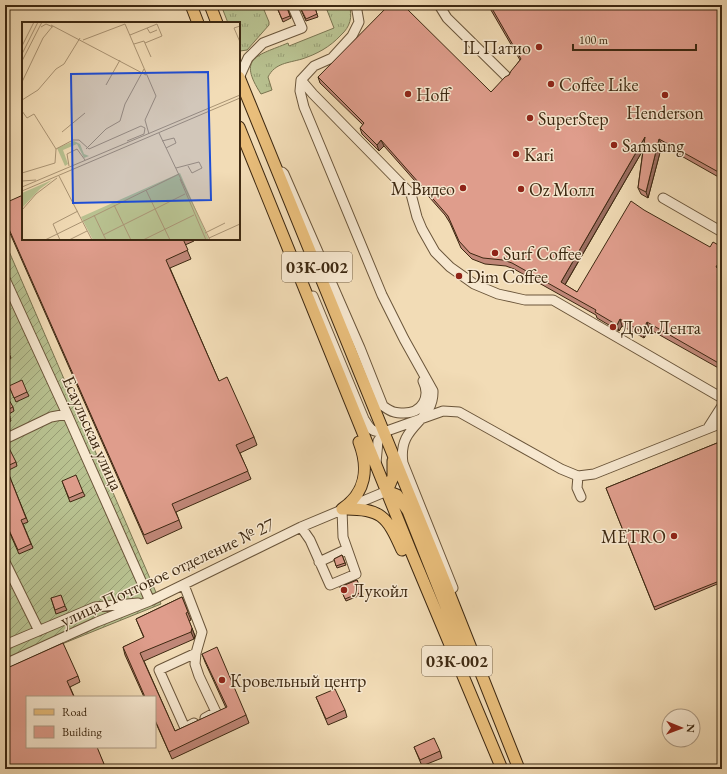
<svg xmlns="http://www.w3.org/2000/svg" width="727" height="774" font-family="'EB Garamond',serif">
	<defs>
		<pattern id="grass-tufts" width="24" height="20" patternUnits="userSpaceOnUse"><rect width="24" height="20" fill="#b8c190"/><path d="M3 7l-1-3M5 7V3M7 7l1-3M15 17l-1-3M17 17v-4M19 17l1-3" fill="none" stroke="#979d74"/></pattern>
		<pattern id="garden-furrows" width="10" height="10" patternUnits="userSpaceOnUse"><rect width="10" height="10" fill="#b8c190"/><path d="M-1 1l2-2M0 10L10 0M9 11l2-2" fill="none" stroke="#979d74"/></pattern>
	</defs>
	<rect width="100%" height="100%" fill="#f2dcb6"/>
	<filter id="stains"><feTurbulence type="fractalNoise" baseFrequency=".005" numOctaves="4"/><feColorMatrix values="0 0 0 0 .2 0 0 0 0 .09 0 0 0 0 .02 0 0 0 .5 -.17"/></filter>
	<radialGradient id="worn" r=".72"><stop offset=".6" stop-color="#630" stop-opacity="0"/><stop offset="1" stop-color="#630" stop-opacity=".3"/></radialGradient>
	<!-- grass -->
	<path fill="url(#grass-tufts)" stroke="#7a7450" d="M221,5H262L269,22V25L247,50L240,51L239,49V23H228Z
		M325,5H349C353,17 350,27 341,35C330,47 317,54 302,59C288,63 275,63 268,77L272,90L261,94C237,57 257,56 288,43L289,46L334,28Z"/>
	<!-- garden -->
	<path fill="url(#garden-furrows)" stroke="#7a7450" d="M5,242L161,604L5,667Z"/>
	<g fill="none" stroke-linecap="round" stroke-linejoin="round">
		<defs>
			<path id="minor" d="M356,5L359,22L352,36L332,58L314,66L301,80L300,91L304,107L382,295L404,339L433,391C434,423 397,424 403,463L453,588
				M439,5L447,18L507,77
				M239,78L248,58L263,43L302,28L292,5
				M301,80L313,94L411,194L417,217L422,229L435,252L450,267L474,284L498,294L525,300H553L722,398
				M282,172L284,174L360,348L383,406C386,408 390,411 394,412C397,413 401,413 404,413C422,413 431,397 423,381
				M663,198L722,232
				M5,279L67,414L150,601
				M313,296L364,419C370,429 371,432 384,432L443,411L459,412L561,469L578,476L594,474L722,423
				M708,428L722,406
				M5,439L51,417L67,414
				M376,463L378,441L384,432
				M578,476L577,488L581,497
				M301,527L310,540L330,585L356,574L343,537L342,509
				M5,562L39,631
				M319,562L347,549
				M184,585L202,632L196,653L195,664L199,676L216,712L205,718
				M5,645L95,607L138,603
				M5,664L97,622L150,601L301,527L387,491
				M194,723L185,728L159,670L196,653"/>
			<path id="major" d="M191,5L198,23
				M210,5L217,23
				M239,77L440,570L519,769
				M239,127L412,554L502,769
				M387,491L397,495L408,511L460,642
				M387,491L393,477V461
				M342,509C381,508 387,516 402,550
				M342,509C366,493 369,468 359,442"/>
		</defs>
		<!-- minor casing -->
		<use href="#minor" stroke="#6a553a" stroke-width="11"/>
		<!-- major casing -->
		<use href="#major" stroke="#3d2811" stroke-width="13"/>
		<!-- minor -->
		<use href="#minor" stroke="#f7e8d0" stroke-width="9"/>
		<!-- major -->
		<use href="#major" stroke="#e9be7b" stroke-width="11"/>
	</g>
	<!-- wall -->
	<path fill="#c08778" stroke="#3d2811" d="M276,5H286L291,18L283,22Z
		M299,5H314L318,17L306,21Z
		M488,5H722V179L662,145L648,198L641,194L638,188L643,150L565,285L577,292L722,267L720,270L722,271V370L649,329L644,338L622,326L619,331L597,318L596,315L514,269L506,266L485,264L472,259L461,248L450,223L445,215L384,146L379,151L362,134L360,128L363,125L320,83L318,77L491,92L509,75L520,60Z
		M5,203L23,239H194V241L185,245L191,259L170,268L219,381L254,437L257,445L240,453L251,479L176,512L182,528L147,544L5,222Z
		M5,344L11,358L5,361Z
		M9,386L27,392L29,396L16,402Z
		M5,399L13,407L14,411L9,414L11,421L5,424Z
		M722,441V582L655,610L606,488Z
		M5,450L16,462L17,466L5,472Z
		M9,475L28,522L23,524L33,548L19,554L5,522Z
		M62,481L83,492L85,496L70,502Z
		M342,555L346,565L337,568L334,559Z
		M357,580L363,594L346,601L340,587Z
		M182,597L191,620L189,621L195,636L194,639L144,661L175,731L226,708L205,662L202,654L246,715L249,723L172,759L155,721V697H144L125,655L123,647L144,638L136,619Z
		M51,598L65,606L67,610L56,614Z
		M5,669L78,676L80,682L70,687L106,769H5Z
		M316,697L345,710L347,717L328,725Z
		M414,747L440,751L442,758L422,766Z"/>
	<!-- shaded-wall -->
	<path fill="#9c6e62" stroke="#3d2811" d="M645,137L647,143L563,288L561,282Z
		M659,139L662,145L648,198L646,192Z
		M381,140L384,146L379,151L377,145Z
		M722,257V267L718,273L716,267Z
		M620,319L622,326L619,331L617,325Z
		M647,322L649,329L644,338L642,332Z
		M192,628L195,636L194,639L191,632Z"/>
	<!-- building -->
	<path fill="#df9d8c" stroke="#3d2811" d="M276,5H286L290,16L282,19Z
		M299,5H314L317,14L306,19Z
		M389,5H403L491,92L505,77L509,75L511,71L521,59L490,5H722V174L659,139L646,192L638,188L645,137L561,282L577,292L631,201L644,210L710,247L713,242L722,247V257L716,267L722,271V365L647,322L642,332L620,319L617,325L595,312L596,310L512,263L503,260L483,258L470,253L459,241L448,216L442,209L381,140L377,145L360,128L364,123L318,77Z
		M23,195V239H183L188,250L166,260L219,381L227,377L254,437L236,445L248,471L172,504L179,520L144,535L5,220V203Z
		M5,344L10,354L5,356Z
		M22,380L27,392L14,398L9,386Z
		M8,398L13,407L7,410L10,417L5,419V399Z
		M722,441V580L654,607L606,488Z
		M9,448L16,462L5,467V450Z
		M9,475L26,518L21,520L31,544L18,550L5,521V505L7,504L5,499V477Z
		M76,475L83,492L69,498L62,481Z
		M342,555L345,563L336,566L334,559Z
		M357,580L362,592L345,599L340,587Z
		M61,595L65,606L55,610L51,598Z
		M182,597L188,612L186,613L192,628L191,632L140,653L175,731L227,707L202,654L217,647L246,715L169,752L155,720V697H145L123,647L144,637L136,619Z
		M63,643L78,676L67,681L74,697H27V747H97L104,764L93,769H5V669Z
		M335,689L345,710L326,719L316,697Z
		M434,738L440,751L420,760L414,747Z
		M398,765L400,769H389Z"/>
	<!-- markers -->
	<g fill="#8f2418" stroke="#f7e8d0" stroke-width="1.5">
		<circle cx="539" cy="47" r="4"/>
		<circle cx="551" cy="84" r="4"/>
		<circle cx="408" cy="94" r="4"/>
		<circle cx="665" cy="95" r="4"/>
		<circle cx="530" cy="118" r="4"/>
		<circle cx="614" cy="145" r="4"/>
		<circle cx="516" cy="154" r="4"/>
		<circle cx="463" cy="188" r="4"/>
		<circle cx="521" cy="189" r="4"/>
		<circle cx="495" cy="253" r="4"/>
		<circle cx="459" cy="276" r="4"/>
		<circle cx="613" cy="327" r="4"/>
		<circle cx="674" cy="536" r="4"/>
		<circle cx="344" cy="590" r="4"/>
		<circle cx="222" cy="680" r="4"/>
	</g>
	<g text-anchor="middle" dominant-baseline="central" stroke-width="3" stroke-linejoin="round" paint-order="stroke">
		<!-- shield labels -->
		<g fill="#f7e8d0" stroke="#75624a" stroke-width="1">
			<rect x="282" y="252" width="70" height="30" rx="3"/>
			<rect x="422" y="646" width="70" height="30" rx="3"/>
		</g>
		<g font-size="17" font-weight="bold" fill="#3d2811">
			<text x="317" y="267">03К-002</text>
			<text x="457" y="661">03К-002</text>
		</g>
		<!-- poi labels -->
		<g font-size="18" fill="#3d2811" stroke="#f7e8d0" text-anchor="start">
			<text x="531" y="47" text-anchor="end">IL Патио</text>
			<text x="559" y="84">Coffee Like</text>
			<text x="416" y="94">Hoff</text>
			<text x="665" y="112" text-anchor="middle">Henderson</text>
			<text x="538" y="118">SuperStep</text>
			<text x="622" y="145">Samsung</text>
			<text x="524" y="154">Kari</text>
			<text x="455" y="188" text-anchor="end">М.Видео</text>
			<text x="529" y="189">Oz Молл</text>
			<text x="503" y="253">Surf Coffee</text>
			<text x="467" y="276">Dim Coffee</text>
			<text x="621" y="327">Дом Лента</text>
			<text x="666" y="536" text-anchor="end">METRO</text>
			<text x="352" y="590">Лукойл</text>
			<text x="230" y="680">Кровельный центр</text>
		</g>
		<!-- street labels -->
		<g font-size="18" fill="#3d2811" stroke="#f7e8d0">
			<text transform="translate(93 433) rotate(66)">Есаульская улица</text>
			<text transform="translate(167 572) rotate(-25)">улица Почтовое отделение № 27</text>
		</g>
	</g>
	<!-- overview -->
	<g transform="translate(22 22)">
		<rect width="218" height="218" fill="#f2dcb6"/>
		<path d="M52,119L58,122L62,132L67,134L62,136L55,122L41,128L46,142L43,144L35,126Z" fill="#b8c190"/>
		<path d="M30,158L18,167L0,186V171Z" fill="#b8c190"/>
		<path d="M158,151L187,218H71L59,195Z" fill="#b8c190"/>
		<path fill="none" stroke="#aa9474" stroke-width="1" d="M29,3L124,53M218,4L212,6L218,20M19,5L24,2L31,5M125,6L128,11L135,8M108,13L135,2L140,14L123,21M61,18L103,2L134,74L123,98L127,112M112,22L122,19L129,35M0,24L12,0M0,32L16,0M0,39L20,0M0,60L21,16L30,5M84,63L98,38M0,78L16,68L34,47L42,42L58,16M0,89L5,96L12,92L34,127M40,110L63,91M137,111L188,218M140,119L152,116L154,121L144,126M64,127L84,107L98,99L103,82L122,47M47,144L45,132L55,127L63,138M154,146L177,140L180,146L170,151L166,144M0,151L33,141L34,127L51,118H57L67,127L119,104L123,106L122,112L105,119M37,154L70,218M158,157L184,218M0,159L14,158M0,165L218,73M124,168L148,218M0,169L218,76M92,183L109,218M0,188L14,172L35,156M72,193L84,218M183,211L203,201M81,213L163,172M187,216L218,202M23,218L157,152M38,218L31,202L56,189M47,218L65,209M121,218L172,193"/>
		<path fill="#1d4ed8" fill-opacity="0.15" stroke="#1d4ed8" stroke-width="2" d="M186,50L189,178L51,181L49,52Z"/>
		<rect width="218" height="218" fill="none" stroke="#3d2811" stroke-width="2"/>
	</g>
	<!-- margin -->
	<rect width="727" height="774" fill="none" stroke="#f2dcb6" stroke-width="20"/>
	<rect x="6" y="6" width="715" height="762" fill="none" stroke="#3d2811" stroke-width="2"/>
	<rect x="10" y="10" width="707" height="754" fill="none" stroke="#3d2811"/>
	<!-- legend -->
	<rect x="26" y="696" width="130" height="52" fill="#f7e8d0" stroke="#ad9b84"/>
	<rect x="34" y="709" width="20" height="6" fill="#e9be7b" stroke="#ad9b84"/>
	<text x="62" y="716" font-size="12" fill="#3d2811">Road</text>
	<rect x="34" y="726" width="20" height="12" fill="#df9d8c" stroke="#ad9b84"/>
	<text x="62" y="736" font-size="12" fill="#3d2811">Building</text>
	<!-- north arrow -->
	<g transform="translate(681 728) rotate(91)"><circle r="19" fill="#f7e8d0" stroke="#ad9b84"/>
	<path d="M0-3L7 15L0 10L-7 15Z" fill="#8f2418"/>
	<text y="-6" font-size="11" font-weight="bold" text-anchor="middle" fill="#3d2811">N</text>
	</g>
	<!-- scale -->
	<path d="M573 44v6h123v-6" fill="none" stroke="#3d2811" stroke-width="2"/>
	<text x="579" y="44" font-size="12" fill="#3d2811" stroke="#f7e8d0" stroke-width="3" paint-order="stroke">100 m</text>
	<rect width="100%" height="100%" filter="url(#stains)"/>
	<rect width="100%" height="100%" fill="url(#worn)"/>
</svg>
